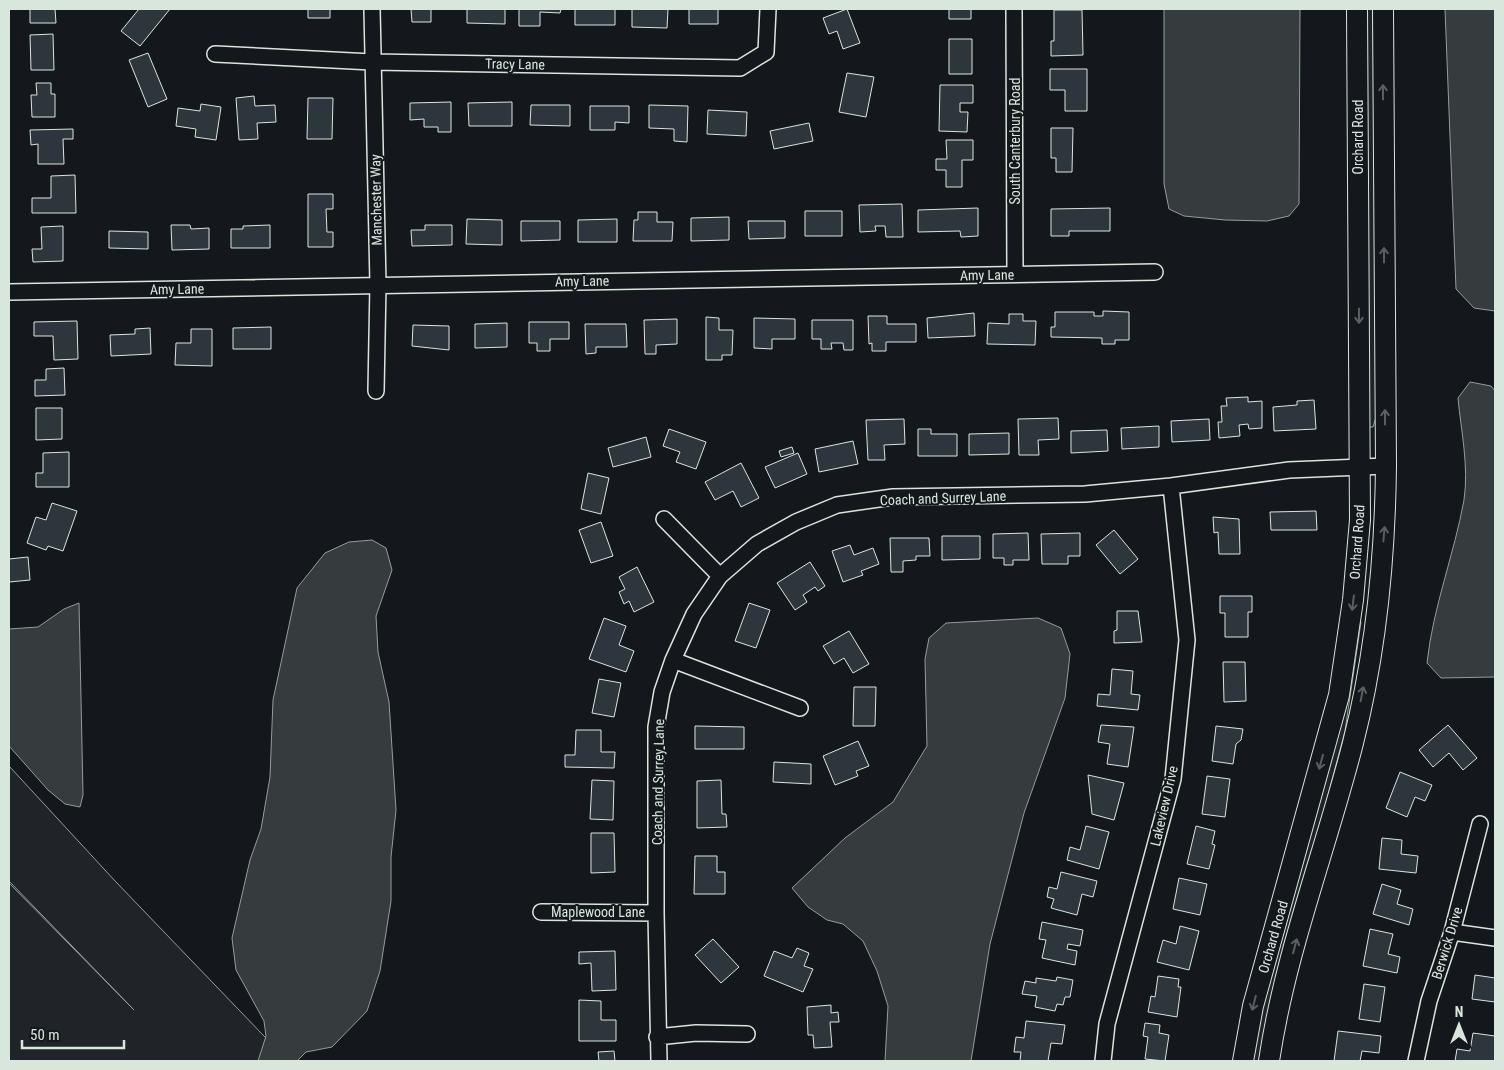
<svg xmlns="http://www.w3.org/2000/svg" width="1504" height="1070" font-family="'Roboto Condensed',sans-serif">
	<rect width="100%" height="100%" fill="#14181c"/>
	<!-- green -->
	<path fill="#202428" stroke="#939e99" d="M1365,9H1373L1377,414L1373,427H1368Z
		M1358,622H1361L1345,731L1262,1044L1259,1061H1251L1260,1016Z
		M9,766L116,882L288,1061H9V883L134,1010L9,881Z"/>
	<!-- water -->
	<path fill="#363b3e" stroke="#939e99" d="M1164,9H1300L1299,204L1289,216L1267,221L1225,220L1184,216L1169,209L1164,184Z
		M1445,9H1495V311L1474,308L1456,289Z
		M1470,382L1491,386L1495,391V677L1441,678L1427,663C1433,607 1454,555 1464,500C1469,466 1461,431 1458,398Z
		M372,540L386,548L392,570L376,616L378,652L389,702L396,810L391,857V901L380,971L367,1011L332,1047L306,1052L297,1061H258L266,1036L264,1021L236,970L232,938L250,860L261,829L270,777L273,700L297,588L325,553L349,542Z
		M79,603L83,795L80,807L65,804L48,790L9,746V629L38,627L64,609Z
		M1038,618L1061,628L1070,654L1065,698L1024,813L990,944L971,1061H885L888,1006L877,971L863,941L843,924L827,920L808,907L792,888L845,838L893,802L927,746L925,659L929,638L946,623Z"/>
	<!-- building -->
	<path fill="#2c363c" stroke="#d8e6dc" d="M30,9H55L56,23H30Z
		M139,9H170L140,46L121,31Z
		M308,9H330V18H308Z
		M411,9H431V22H412Z
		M467,9H505V24L467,23Z
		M519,9H561L560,13L540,12V26H519Z
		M575,9H615V25H575Z
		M632,9H668L667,28L632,27Z
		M689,9H718V24H689Z
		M847,9L860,43L843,49L837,31L829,34L823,18Z
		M949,9H971V19H949Z
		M1054,10H1082L1083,55L1051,56V41H1054Z
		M53,34L54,70H31L30,35Z
		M949,39H972V74H949Z
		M148,53L167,99L148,107L129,60Z
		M1050,69H1087V111H1065V90H1050Z
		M847,73L874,77L866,117L839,112Z
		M36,83H51V94H55V117H32L31,95H37Z
		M940,85H973V103H960V112H968L967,132L939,131Z
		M254,96L255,106L275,105L276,122L257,123L258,139L239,140L236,98Z
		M308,98H333L332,139H307Z
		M451,102V132H438V127H424V119L410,120V103Z
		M512,102V126H469L468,103Z
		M201,104L221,107L216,140L195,137L196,129L176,126L178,108L200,111Z
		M531,105H570V126L530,125Z
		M649,105L688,106L687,142L674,141V129L649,128Z
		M590,106H629V123L615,122V130H590Z
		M708,110L747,112L746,136L707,134Z
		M809,123L813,141L774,149L770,131Z
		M1051,128H1073L1072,172H1056V158H1051Z
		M73,129V139H63L64,164H38V144L31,145L30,130Z
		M946,140H973V160H962V187H946V170H936V159H947Z
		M75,175L76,213H32V198H51V176Z
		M308,194H333V209H326L327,232H333V247H308Z
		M902,204L903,237H886L885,226H875L876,231L860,232L859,205Z
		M978,208V236L961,237L960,231L918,232V210Z
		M1110,208V231H1069V236H1051V209Z
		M805,211H842V236H805Z
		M638,212H657V222H673L672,241H633L634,220H638Z
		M729,217V240L691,241V218Z
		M467,219L502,220V245L466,244Z
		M617,219V242H578V220Z
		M521,221H560V240L521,241Z
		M748,221H785V238L749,239Z
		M171,225H190L191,229L209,228V249L172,250Z
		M270,225V248H231V229H243V226Z
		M425,225H452V245L412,246L411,230H425Z
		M63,226V261L33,262L32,249H42L41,227Z
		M109,231L148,232V249L109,248Z
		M1103,311L1129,312V340H1115V344H1102V338L1051,337V327H1055V312H1094V316H1103Z
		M974,313L975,336L928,338L927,318Z
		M1009,314H1023V321H1036L1035,345L987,344L988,323L1009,324Z
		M868,316H887V324H916V342H886V351H872V343L869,344Z
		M706,317L719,318V330H733L732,355H722V360H706Z
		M754,318L795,319V339H772V349L754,348Z
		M677,319V344L656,345V354H645L644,320Z
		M812,320H853V350H844L843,343H831L832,349H821V339H812Z
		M77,321L78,359L54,360L53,336H34V322Z
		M529,322H569V339H550V351H537V343H529Z
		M507,323V347L475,348V324Z
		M585,324H626L627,347H596V353L586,354Z
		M413,325L449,326V350L412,346Z
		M271,327V349H233V328Z
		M150,328L151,354L111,356L110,335L135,334V329Z
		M191,329H212V366L175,365L176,343H191Z
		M64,368L65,395L35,396V380H46V369Z
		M1248,397V402L1262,401V428L1249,429L1248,424L1239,425L1240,436L1219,438L1218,422H1222L1221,406H1227L1226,398Z
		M1314,400L1316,429L1274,431L1273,407L1297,405V401Z
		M36,408H62V439L36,440Z
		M1058,418L1059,439L1038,440L1039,455H1019L1018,419Z
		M904,419L905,444L884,445L885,460H868L866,420Z
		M1209,419L1210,440L1172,442L1171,421Z
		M1159,426V447L1122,449L1121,428Z
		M669,429L706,442L696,469L676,462L680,452L663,446Z
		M918,429H931V434H957V456H918Z
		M1107,430L1108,451L1071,453V431Z
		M1009,433V454L969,455V434Z
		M646,437L651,457L613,467L608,448Z
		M853,441L858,464L819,472L815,449Z
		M792,447L794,453L781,457L779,451Z
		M69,452V487H36V473H43V453Z
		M798,453L807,474L775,488L765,467Z
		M741,463L759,498L741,507L733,491L715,500L705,482Z
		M588,473L609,478L601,514L581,509Z
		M52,503L77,511L63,551L48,546L46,550L27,543L36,517L46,520Z
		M1316,511L1317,530H1271L1270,512Z
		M1213,517L1239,519L1240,554H1219L1218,532L1214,533Z
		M601,522L613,556L591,563L579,530Z
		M1114,530L1138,559L1120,574L1096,545Z
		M1028,533L1029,560H1013V565H1004V558H993V534Z
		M1080,533V556H1068V564H1042L1041,534Z
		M942,536H980V559L942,560Z
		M890,538H929L930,556H916V560L903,561V572H891Z
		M850,545L854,555L873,548L879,564L861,571L863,575L843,582L832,551Z
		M28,557L30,580L9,582V559Z
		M810,562L825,586L818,591L815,587L803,595L807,602L795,610L777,583Z
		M637,567L654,602L634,612L629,601L624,604L619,592L625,589L619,577Z
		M1220,596H1252V612H1248V637H1225V613H1220Z
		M749,603L770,610L756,648L735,641Z
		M1117,611H1138L1142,642L1114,643V631L1117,630Z
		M604,618L626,626L619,645L634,651L626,672L589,659Z
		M849,631L869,664L853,673L844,658L834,664L823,646Z
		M1223,662H1245L1246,701L1224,702Z
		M1112,669L1133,671L1131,694L1140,695L1138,710L1097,706L1098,694L1110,695Z
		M599,679L621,683L614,717L592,713Z
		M854,687H876L875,726H853Z
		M1101,725L1134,727L1128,767L1107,764L1110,744L1098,742Z
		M1448,725L1477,758L1463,770L1449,753L1433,767L1419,750Z
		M695,726L744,727V749H695Z
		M1216,726L1243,729L1241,740L1236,744L1233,764L1212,761Z
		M576,730H601V752H615L614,768L565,767V755H575Z
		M858,741L869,766L856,771L858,776L835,785L823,756Z
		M774,762L811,764V784L773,782Z
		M1400,772L1432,785L1425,801L1415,797L1407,817L1386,808Z
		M1088,775L1124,783L1114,820L1092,814Z
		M1207,776L1230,779L1225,817L1202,814Z
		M592,780L614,781L613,820L590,819Z
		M721,780L722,814H726L727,827L697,828V781Z
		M1086,826L1109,832L1099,869L1067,860L1070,847L1080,850Z
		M1196,826L1215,831L1212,844L1215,845L1209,869L1187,864Z
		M591,833H614L615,872L591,873Z
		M1382,838L1402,840L1401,854L1418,856L1416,873L1379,869Z
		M695,856H717V872H725V894H694Z
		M1061,872L1097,881L1093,897L1082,894L1077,915L1051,908L1054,899L1047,897L1049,887L1057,889Z
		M1179,878L1207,884L1200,915L1173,909Z
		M1382,884L1401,890L1397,904L1413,909L1409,925L1373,914Z
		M1042,922L1083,930L1080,946L1068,944L1067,949L1077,951L1075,965L1042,958L1046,940L1039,939Z
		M1180,926L1199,931L1189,970L1157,962L1163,940L1176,944Z
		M1370,929L1393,934L1388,954L1400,957L1397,973L1363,966Z
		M713,939L739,967L721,983L695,955Z
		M797,948L809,953L804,966L813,969L803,992L764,976L774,951L792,958Z
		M615,951L616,990L592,991L591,963L579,964V952Z
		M1475,975L1495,978V1002L1472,999Z
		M1158,976L1179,979L1178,987H1181L1177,1017L1148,1012L1151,996L1155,997Z
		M1057,977L1073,980L1070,997H1065L1063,1005L1057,1004L1055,1011L1035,1007L1037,996L1022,994L1025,981L1036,983V978L1056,981Z
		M1364,984L1385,987L1380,1022L1359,1019Z
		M579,1000L601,1001V1020H616V1041H579Z
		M831,1005V1013L838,1012L839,1022H830L832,1047L814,1048L813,1035H808L807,1007Z
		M1026,1021L1065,1025L1062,1044L1051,1043L1048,1061H1020L1021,1052H1014L1016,1037L1024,1038Z
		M1145,1023L1160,1025L1159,1033L1169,1035L1165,1061L1145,1059L1148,1037L1143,1036Z
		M1338,1031L1381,1036L1379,1053L1362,1051L1360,1061H1334Z
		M1473,1033L1495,1036V1061H1455L1457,1049L1470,1051Z
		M614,1051L615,1061H599L598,1052Z"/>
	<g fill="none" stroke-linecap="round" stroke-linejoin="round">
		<defs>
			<path id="minor" d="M372,9L378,284L376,391
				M1014,9L1015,274
				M215,54L372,62L740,68L766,52L768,9
				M9,292L1155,272
				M664,519L720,576
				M673,660L800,708
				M541,912L656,913
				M1452,932L1495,938
				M657,1037L696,1033L747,1034
				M659,1061L656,913V727L662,692L673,660L694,614L720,576L757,544L796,522L837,505L893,497L1085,494L1171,486L1289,470L1386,466
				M1103,1061L1107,1024L1173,779L1187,640L1171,486
				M1416,1061L1429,1001L1452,932L1480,824"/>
			<path id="major" d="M1243,1061L1253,1006L1339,695L1353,600L1360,520L1357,9
				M1269,1061C1285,953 1326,849 1353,743C1376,653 1385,559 1386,466L1383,9"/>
		</defs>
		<!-- minor casing -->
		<use href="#minor" stroke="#d8e6dc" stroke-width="18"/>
		<!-- major casing -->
		<use href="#major" stroke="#d8e6dc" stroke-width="22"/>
		<!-- minor -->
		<use href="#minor" stroke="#14181c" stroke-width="15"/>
		<!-- major -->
		<use href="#major" stroke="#14181c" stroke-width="20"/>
	</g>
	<!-- one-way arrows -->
	<defs><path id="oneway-shaft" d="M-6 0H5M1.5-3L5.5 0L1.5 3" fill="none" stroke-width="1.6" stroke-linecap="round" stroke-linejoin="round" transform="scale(1.25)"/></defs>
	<g stroke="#59605f">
		<use href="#oneway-shaft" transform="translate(1383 92) rotate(-90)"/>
		<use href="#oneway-shaft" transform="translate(1384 255) rotate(-90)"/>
		<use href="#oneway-shaft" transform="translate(1359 316) rotate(90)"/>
		<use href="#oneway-shaft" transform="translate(1385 417) rotate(-90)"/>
		<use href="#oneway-shaft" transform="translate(1384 534) rotate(-85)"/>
		<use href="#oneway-shaft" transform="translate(1353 603) rotate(97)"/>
		<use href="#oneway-shaft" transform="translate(1362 694) rotate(-79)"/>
		<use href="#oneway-shaft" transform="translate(1321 762) rotate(105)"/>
		<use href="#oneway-shaft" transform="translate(1295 946) rotate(-75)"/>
		<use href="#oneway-shaft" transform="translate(1254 1003) rotate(104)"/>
	</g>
	<g text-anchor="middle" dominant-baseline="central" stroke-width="4" stroke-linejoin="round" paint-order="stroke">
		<!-- street labels -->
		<g font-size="14" fill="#d8e6dc" stroke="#14181c">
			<text transform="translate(515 64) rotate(1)">Tracy Lane</text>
			<text transform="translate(1358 137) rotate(-90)">Orchard Road</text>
			<text transform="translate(1015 141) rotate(-90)">South Canterbury Road</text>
			<text transform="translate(376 200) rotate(-91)">Manchester Way</text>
			<text transform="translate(987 275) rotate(-1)">Amy Lane</text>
			<text transform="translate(582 281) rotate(-1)">Amy Lane</text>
			<text transform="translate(177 289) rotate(-1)">Amy Lane</text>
			<text transform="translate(943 498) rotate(-2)">Coach and Surrey Lane</text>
			<text transform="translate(1357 542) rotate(-86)">Orchard Road</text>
			<text transform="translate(658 782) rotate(-89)">Coach and Surrey Lane</text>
			<text transform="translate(1164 806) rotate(-77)">Lakeview Drive</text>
			<text x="598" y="912">Maplewood Lane</text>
			<text transform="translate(1273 937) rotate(-74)">Orchard Road</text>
			<text transform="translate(1447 943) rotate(-73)">Berwick Drive</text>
		</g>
	</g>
	<!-- border -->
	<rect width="1504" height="1070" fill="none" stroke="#d8e6dc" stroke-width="20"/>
	<!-- north arrow -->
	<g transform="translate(1459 1025)" stroke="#14181c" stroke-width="4" paint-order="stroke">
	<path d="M0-4L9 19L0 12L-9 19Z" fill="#d8e6dc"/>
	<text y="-8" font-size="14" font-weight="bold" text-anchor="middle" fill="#d8e6dc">N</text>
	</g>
	<!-- scale -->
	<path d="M22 1040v8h102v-8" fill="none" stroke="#d8e6dc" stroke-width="2.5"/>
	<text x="30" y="1040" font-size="15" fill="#d8e6dc" stroke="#14181c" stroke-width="4" paint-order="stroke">50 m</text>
</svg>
